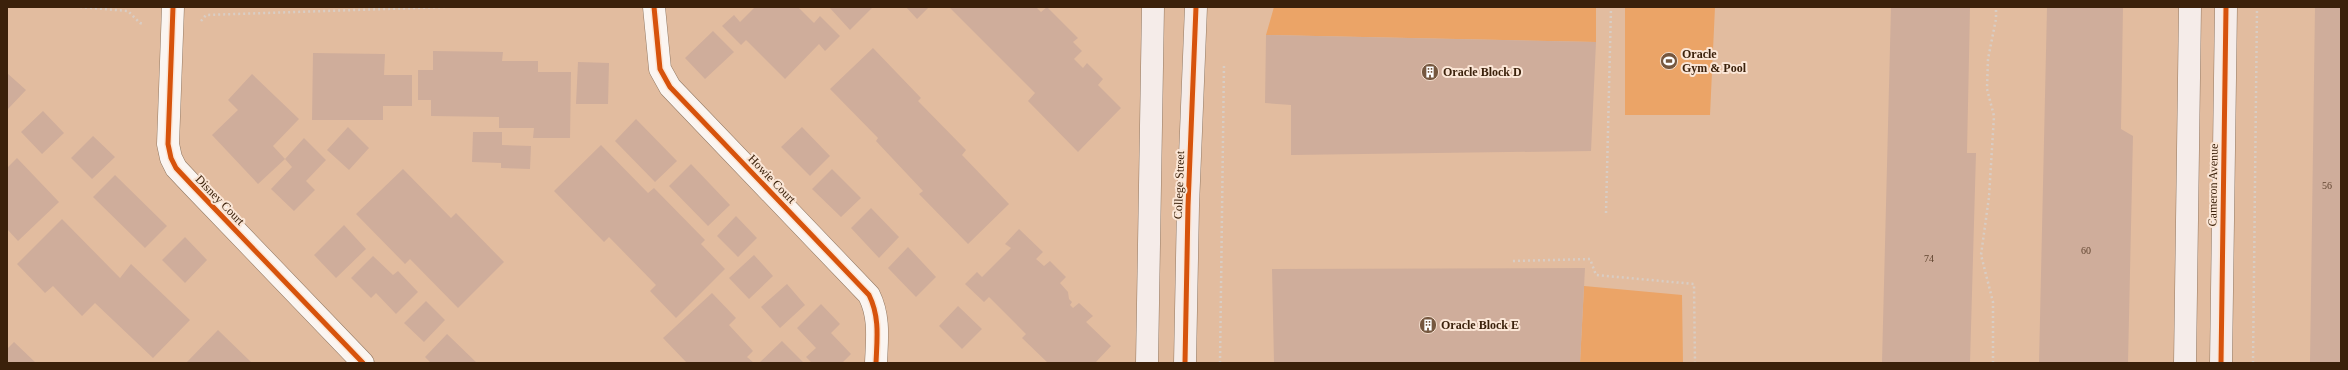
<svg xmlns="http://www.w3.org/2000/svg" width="2348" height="370" font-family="'Times New Roman',serif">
	<rect width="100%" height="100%" fill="#e2bc9f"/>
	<!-- green -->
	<path fill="#eba467" d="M1274,7H1596V42L1266,35Z
		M1625,7H1715L1710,115H1625Z
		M1584,286L1682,295L1683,363H1580Z"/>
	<!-- building -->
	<path fill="#cfad9b" d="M755,7H798L814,23L820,16L840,36L825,51L819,44L785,79L746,40L741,45L722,26L734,15L740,22Z
		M829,7H873L850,30Z
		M906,7H929L917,19Z
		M949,7H1036L1041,12L1047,7L1078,38L1073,42L1082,51L1074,59L1083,68L1087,63L1103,79L1098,85L1121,108L1078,152L1028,101L1035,93Z
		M1891,7H1970L1967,153H1976L1970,363H1882Z
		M2047,7H2123L2121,129L2133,136L2128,363H2039Z
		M2315,7H2341V363H2310Z
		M713,31L734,52L705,79L685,58Z
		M1266,35L1596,42L1591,151L1291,155V105L1265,103Z
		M873,48L921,98L918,101L966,150L962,155L1009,204L968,244L919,194L923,191L876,141L878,138L830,89Z
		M433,51L503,52L502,61H538V72H571L570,138H533L534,128H499V117L431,116V100H418V70H433Z
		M313,53L385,54L384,75H412V106H383V120H312Z
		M578,62L609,63L608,104H576Z
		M7,73L26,90L7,110Z
		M252,74L299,119L273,146L285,159L258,184L212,135L238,110L228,100Z
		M43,111L64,133L42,154L21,132Z
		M636,119L677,161L655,182L615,141Z
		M348,127L369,148L349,170L327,150Z
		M802,127L830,156L810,176L781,147Z
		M473,132H502V145L531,146L530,169L501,168V163L472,162Z
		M93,136L115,157L92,179L71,158Z
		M304,138L326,160L306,181L315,190L294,211L271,189L292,167L285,159Z
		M601,145L648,193L654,188L705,240L701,244L725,269L676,318L650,291L656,285L609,237L604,242L554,191Z
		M17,158L59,202L18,241L7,229V168Z
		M691,164L730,205L708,226L669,186Z
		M403,169L451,218L456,213L504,262L458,308L410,259L405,264L356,214Z
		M832,169L861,198L841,217L812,189Z
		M115,175L167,226L145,248L93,197Z
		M871,208L899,237L879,258L851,228Z
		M736,216L757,238L738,257L717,236Z
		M62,219L120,278L131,264L190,320L153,358L95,303L82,316L53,286L45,293L17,264Z
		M344,225L366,249L336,278L314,255Z
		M1019,229L1043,252L1036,259L1044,266L1050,261L1066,277L1060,283L1068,292L1069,299L1072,302L1070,305L1073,308L1079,303L1093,316L1086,322L1111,346L1095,363H1048L1022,338L1026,334L989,297L984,302L965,284L977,272L982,277L1011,248L1005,244Z
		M185,237L207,260L185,283L162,260Z
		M908,247L936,277L916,297L888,268Z
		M754,255L773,276L749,299L729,278Z
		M373,256L393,275L398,271L418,292L396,314L376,293L371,298L351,278Z
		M1585,268L1580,363H1274L1272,269Z
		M787,284L805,305L780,328L761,307Z
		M712,293L736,318L729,325L753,351L747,357L754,363H687L663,338Z
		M426,301L445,320L424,342L404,323Z
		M821,304L840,324L831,333L851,354L842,363H812L806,357L816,348L797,328Z
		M958,306L982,329L962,349L939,326Z
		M218,330L252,363H186Z
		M447,334L477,363H431L425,357Z
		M782,341L804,363H759Z
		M14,342L36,363H7V349Z"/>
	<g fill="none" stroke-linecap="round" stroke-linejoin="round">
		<defs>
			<path id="street" d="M173,7L168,144L171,158L176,168L192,185L363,363
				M654,7L660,69L670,87L869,295C880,317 877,339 876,363"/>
			<path id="secondary" d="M1147,363L1153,7
				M1185,363L1188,206L1196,7
				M2185,363L2190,7
				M2221,363L2226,7"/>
		</defs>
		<!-- street casing -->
		<use href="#street" stroke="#927862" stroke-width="23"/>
		<!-- secondary casing -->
		<use href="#secondary" stroke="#927862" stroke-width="23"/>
		<!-- path -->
		<path stroke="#d9cdc4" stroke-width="2.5" stroke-dasharray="2 3" stroke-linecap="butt" d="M80,7L128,11L140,23L144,24
			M201,21L206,15L446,7
			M1606,213L1611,7
			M1513,261L1590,259L1596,275L1694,284L1695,363
			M1220,363L1224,64
			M1993,363V302L1981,255L1989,197L1994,116L1987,89L1988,59L1996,19V7
			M2253,363L2257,7"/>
		<!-- street -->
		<use href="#street" stroke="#fbf5f1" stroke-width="22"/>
		<!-- secondary -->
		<use href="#secondary" stroke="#f5ece9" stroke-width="22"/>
		<defs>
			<path id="cycleway" d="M173,7L168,144L171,158L176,168L192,185L363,363
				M654,7L660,69L670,87L869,295C880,317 877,339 876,363
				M1185,363L1188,206L1196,7
				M2221,363L2226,7"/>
		</defs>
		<!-- cycleway casing -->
		<use href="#cycleway" stroke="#fbe6d6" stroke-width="8"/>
		<!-- cycleway -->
		<use href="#cycleway" stroke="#d7530c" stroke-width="5"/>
	</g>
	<!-- icons -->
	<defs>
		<symbol id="stadium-disc" viewBox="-11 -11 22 22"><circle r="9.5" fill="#75573f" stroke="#fbe6d6"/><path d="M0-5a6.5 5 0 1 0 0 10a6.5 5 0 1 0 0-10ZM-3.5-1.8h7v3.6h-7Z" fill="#fff"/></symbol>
		<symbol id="building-disc" viewBox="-11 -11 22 22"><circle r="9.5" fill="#75573f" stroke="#fbe6d6"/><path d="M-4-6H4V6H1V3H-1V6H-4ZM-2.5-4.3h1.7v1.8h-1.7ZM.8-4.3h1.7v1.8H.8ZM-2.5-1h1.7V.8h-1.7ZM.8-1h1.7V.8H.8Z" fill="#fff"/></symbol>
	</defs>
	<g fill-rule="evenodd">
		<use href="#stadium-disc" x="1659" y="51" width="20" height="20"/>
		<use href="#building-disc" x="1420" y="62" width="20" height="20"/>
		<use href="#building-disc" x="1418" y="315" width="20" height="20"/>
	</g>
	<g text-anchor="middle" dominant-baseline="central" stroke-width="4" stroke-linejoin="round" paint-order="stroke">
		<!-- number labels -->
		<g font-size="10" fill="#614530">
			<text x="2327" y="185">56</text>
			<text x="2086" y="250">60</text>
			<text x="1929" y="258">74</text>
		</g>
		<!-- poi labels -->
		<g font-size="12" font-weight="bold" fill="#3b210b" stroke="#fbe6d6" text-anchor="start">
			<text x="1682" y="54">Oracle<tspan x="1682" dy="14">Gym &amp; Pool</tspan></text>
			<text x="1443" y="72">Oracle Block D</text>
			<text x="1441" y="325">Oracle Block E</text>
		</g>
		<!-- street labels -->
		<g font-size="12" fill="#3b210b" stroke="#fbe6d6">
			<text transform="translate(772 179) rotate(46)">Howie Court</text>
			<text transform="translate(1179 185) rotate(-88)">College Street</text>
			<text transform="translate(2213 185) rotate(-89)">Cameron Avenue</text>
			<text transform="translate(220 200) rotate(46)">Disney Court</text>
		</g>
	</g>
	<!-- border -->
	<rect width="2348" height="370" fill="none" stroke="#3b210b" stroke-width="16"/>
</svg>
